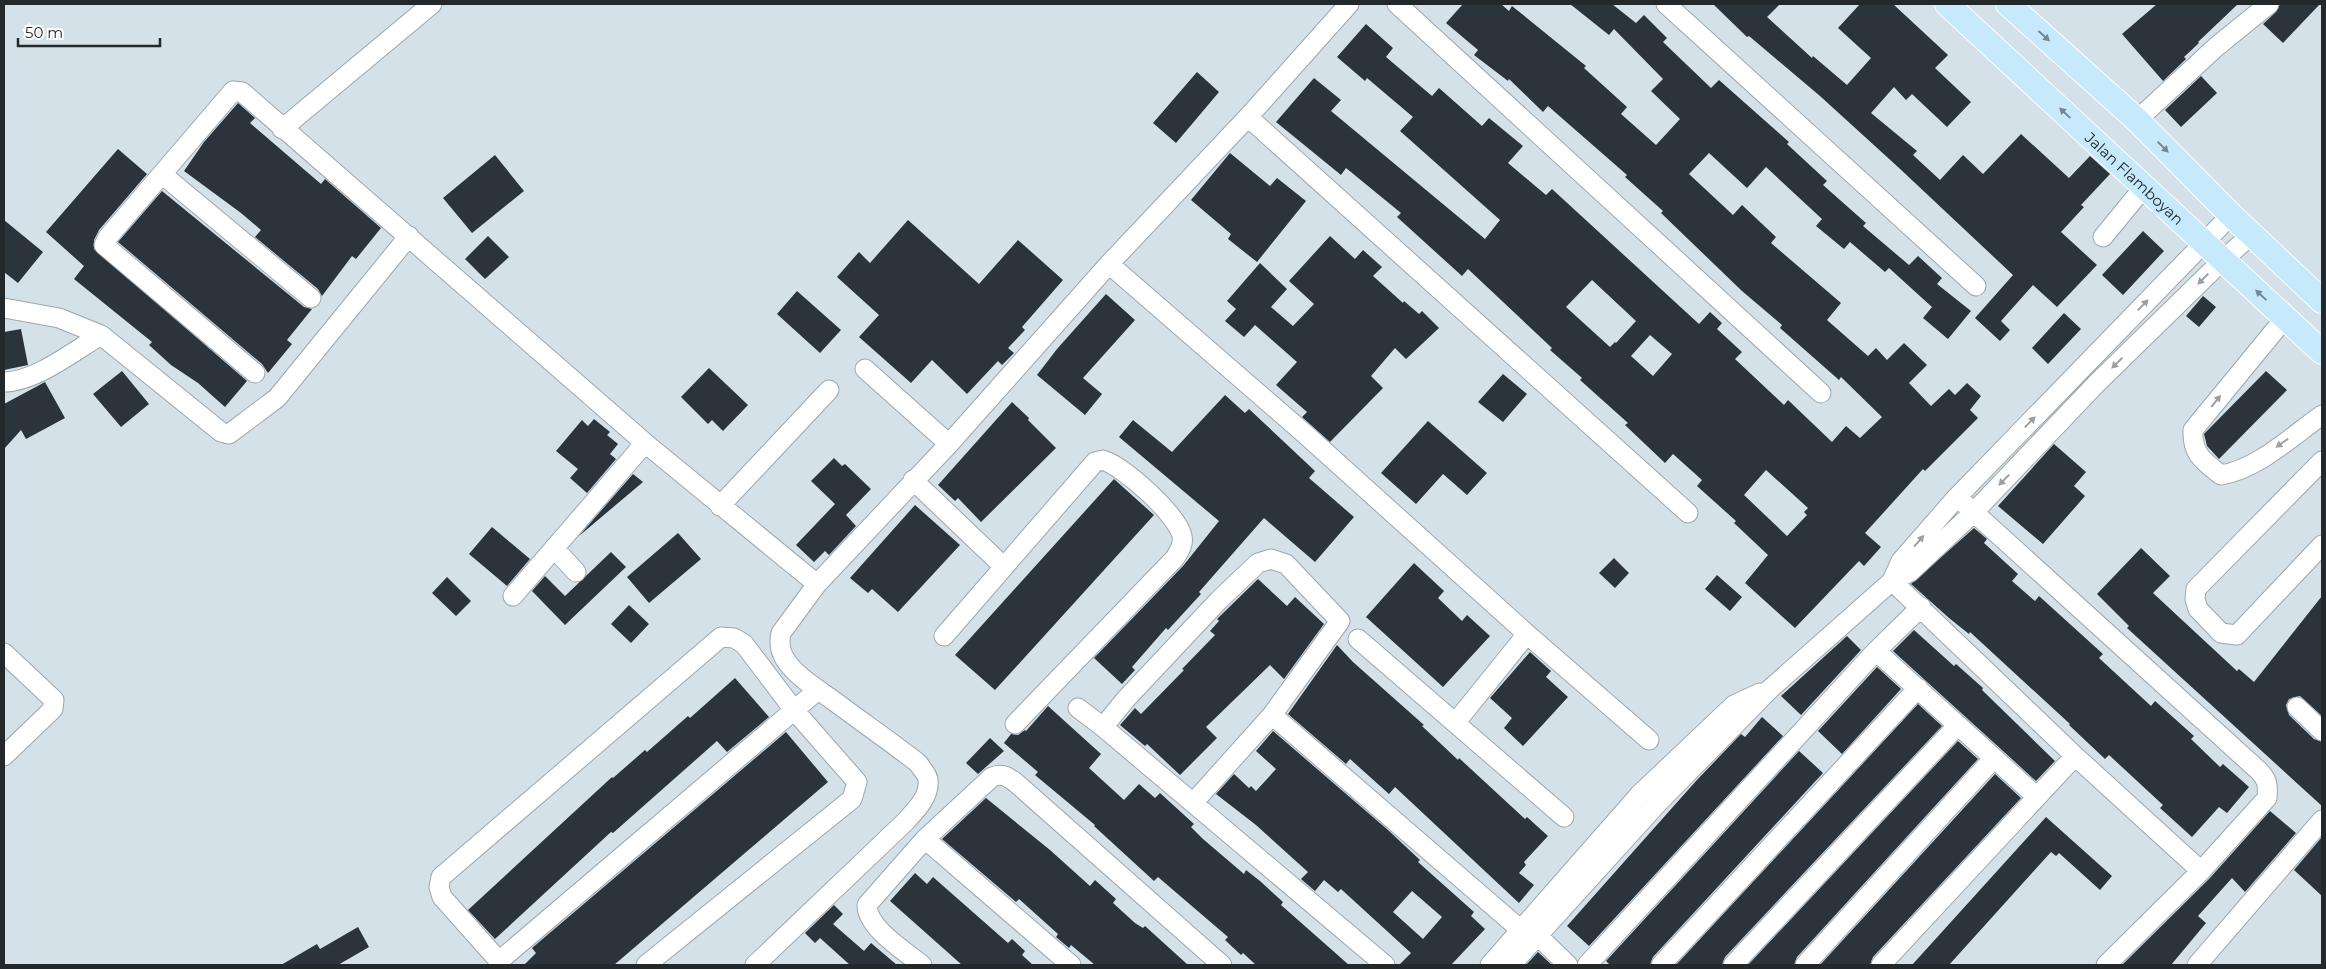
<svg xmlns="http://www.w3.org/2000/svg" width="2326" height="969" font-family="Montserrat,sans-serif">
	<rect width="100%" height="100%" fill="#d4e1e9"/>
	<!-- building -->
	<path fill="#2a343a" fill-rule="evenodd" d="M1463,4H1501L1509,11L1512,6L1586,66L1584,68L1627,107L1621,114L1656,145L1680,119L1651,91L1663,79L1614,29L1609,35L1570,4H1612L1636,23L1644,15L1667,38L1663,42L1711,88L1719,80L1789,142L1787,144L1827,181L1823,185L1866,223L1863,226L1909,265L1918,256L1942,278L1937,284L1971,311L1948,339L1923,318L1932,307L1889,268L1885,272L1850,242L1844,249L1816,226L1822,219L1766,167L1747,188L1709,153L1689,174L1733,215L1742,205L1776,237L1771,243L1841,303L1827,320L1868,356L1876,348L1887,360L1904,343L1927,365L1909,383L1931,406L1949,389L1955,395L1967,383L1981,396L1970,410L1978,418L1925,471L1923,469L1865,533L1881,547L1864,566L1859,561L1795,628L1745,583L1768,555L1734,523L1736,521L1697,486L1702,480L1673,454L1665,463L1625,425L1628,423L1580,380L1582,378L1550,350L1552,348L1468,269L1462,276L1397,217L1401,213L1346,168L1341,175L1276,122L1314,78L1341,100L1331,111L1485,239L1500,220L1400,131L1413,117L1367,78L1365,81L1337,57L1366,24L1393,48L1386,57L1432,96L1439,88L1482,126L1489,118L1523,146L1508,163L1546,195L1552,189L1699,324L1710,312L1722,323L1717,329L1742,352L1735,359L1784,405L1788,400L1832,442L1846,426L1860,438L1882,417L1841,377L1839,380L1780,328L1782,325L1742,291L1661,213L1663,211L1625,177L1627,175L1548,106L1543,112L1509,79L1508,81L1474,55L1478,50L1446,23ZM1592,280L1636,321L1616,343L1615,342L1610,347L1566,307ZM1650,335L1672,354L1653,376L1631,356ZM1766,470L1808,508L1804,512L1807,515L1787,536L1744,495Z
		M1713,4H1780L1767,17L1812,58L1813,56L1847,85L1871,58L1838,28L1860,4H1893L1948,55L1935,68L1971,102L1947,127L1912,94L1906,100L1894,87L1871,113L1917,151L1913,155L1940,180L1963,155L1983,174L2021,134L2069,178L2090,156L2110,174L2081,205L2084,207L2061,232L2097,265L2057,307L2033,285L2001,321L2010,330L2000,341L1975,318L2013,275L1898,167L1820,96L1749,36L1747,37Z
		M2157,4H2238L2198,42L2199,43L2184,57L2186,59L2163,81L2122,34Z
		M2280,4H2320L2283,43L2263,24L2276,12Z
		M1197,72L1219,92L1176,143L1153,123Z
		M2201,76L2217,93L2181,127L2165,110Z
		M238,103L255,118L250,123L321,184L325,179L381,228L356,259L352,256L322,296L318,289L255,237L261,230L241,213L184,171L204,142Z
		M118,149L147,174L99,230L94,240V249L247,381L225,407L198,383L171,365L149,345L152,342L74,279L84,266L46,232Z
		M1230,153L1270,186L1277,178L1306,201L1257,262L1228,239L1231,234L1191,200Z
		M495,155L524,191L472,233L443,198Z
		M162,191L304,307L312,309L287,340L292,344L268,373L262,364L118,242Z
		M4,220L43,252L18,283L4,272Z
		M908,220L979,284L1018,240L1063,280L1022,327L1025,330L1008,348L1014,353L1002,365L998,361L967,394L932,360L911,383L859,337L879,315L837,277L859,252L870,263Z
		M2143,231L2164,251L2123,295L2102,275Z
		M488,236L509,257L485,279L465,259Z
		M1330,236L1355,259L1363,250L1382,267L1373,276L1403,303L1404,301L1419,314L1422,311L1439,328L1406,359L1395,348L1371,376L1383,388L1330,442L1302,417L1307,412L1276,385L1297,362L1255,325L1244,337L1225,321L1236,309L1227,301L1260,263L1287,289L1271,307L1293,326L1314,304L1289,281Z
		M797,291L841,330L820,353L777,314Z
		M1106,294L1135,320L1083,378L1102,394L1085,415L1037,375L1057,349Z
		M2203,296L2216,307L2199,327L2186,316Z
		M2064,313L2081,329L2048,364L2032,348Z
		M21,329L28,365L4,370V332Z
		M709,368L748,405L723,431L712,420L708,424L681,397Z
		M122,371L149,404L121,427L93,394Z
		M2266,371L2287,390L2219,459L2207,446L2204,434Z
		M1503,374L1527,394L1503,422L1478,402Z
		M45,382L65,418L26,439L21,430L4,449V404Z
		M1225,395L1245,413L1249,409L1315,471L1309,478L1354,517L1315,562L1264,518L1199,592L1201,594L1168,630L1166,628L1132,667L1135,670L1122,684L1094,658L1183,566L1219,521L1119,437L1133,420L1172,452Z
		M1012,402L1029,418L1028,420L1056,448L981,522L958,498L955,501L938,485Z
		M594,419L610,432L607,435L618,444L610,454L616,459L587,493L570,478L578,469L556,451L582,420L588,426Z
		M1428,421L1487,473L1467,495L1443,474L1416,504L1381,473Z
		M2054,444L2086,472L2074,486L2085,496L2043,544L1998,506Z
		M834,458L842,466L845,464L871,489L846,515L856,526L829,555L825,551L814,562L796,545L835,504L811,481Z
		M633,474L643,482L579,536Z
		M1114,479L1154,515L995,690L955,655Z
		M915,505L960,545L898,612L872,589L868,593L850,578Z
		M492,527L530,559L507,586L469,554Z
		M1974,528L1987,539L1984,543L2018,574L2012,581L2035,601L2039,596L2103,654L2099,658L2151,706L2155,701L2194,736L2191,739L2220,767L2223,764L2249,787L2227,813L2219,807L2192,837L2160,808L2163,805L2109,755L2105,759L2069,725L2070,724L1970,632L1969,634L1949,618L1911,584Z
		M678,533L701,559L649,603L627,577Z
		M2141,548L2170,576L2153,593L2237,671L2239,669L2254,682L2322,596V716L2300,696L2289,699L2286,705L2289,715L2314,739L2322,742V806L2127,628L2129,626L2097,594Z
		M611,552L626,567L565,625L532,591L545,576L565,596Z
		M1614,558L1629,573L1615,588L1599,573Z
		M1414,563L1444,591L1438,598L1462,621L1467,615L1490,636L1443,687L1366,617Z
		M1717,575L1742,597L1730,611L1705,589Z
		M447,577L471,601L456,616L432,593Z
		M1258,579L1287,606L1295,597L1324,624L1284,679L1270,665L1206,727L1217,738L1180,775L1147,744L1145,746L1120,725L1135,708L1141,714L1184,670L1182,669L1215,635L1210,631L1219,621L1217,619Z
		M629,605L649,624L631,643L611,624Z
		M1914,630L1954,666L1956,664L1983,688L1982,690L2055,761L2036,781L1893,651Z
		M1847,636L1861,650L1801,715L1781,696Z
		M1337,645L1353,662L1424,725L1422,726L1458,760L1459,758L1525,819L1527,817L1548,836L1524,862L1526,865L1519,873L1534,885L1519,903L1395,787L1389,794L1350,759L1346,764L1288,714Z
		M1530,652L1551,671L1546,677L1568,697L1523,746L1504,728L1512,718L1490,698Z
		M1877,667L1901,689L1842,754L1818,731Z
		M735,678L769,717L727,752L717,741L613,833L611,832L495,939L468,910L612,777L613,778L645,750L647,752L688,716L690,718Z
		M1918,704L1942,726L1725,957L1722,965H1676Z
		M1048,706L1101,754L1089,768L1124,800L1139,784L1155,798L1160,793L1194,824L1191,827L1203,839L1244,874L1246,870L1260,881L1283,902L1281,905L1349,965H1256L1243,953L1241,955L1225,940L1228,937L1158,877L1154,881L1094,826L1095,825L1035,775L1038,772L1004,743L1011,734L1018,735L1025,730L1026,731Z
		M1762,717L1783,736L1589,946L1567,926L1696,781L1741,734L1745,737Z
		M1273,731L1388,830L1420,860L1418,862L1474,912L1471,916L1485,929L1451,965H1399L1411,953L1341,889L1338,892L1324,880L1315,891L1301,879L1308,872L1256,825L1216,794L1234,774L1249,788L1251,786L1256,791L1276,769L1256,751ZM1412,891L1442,917L1423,939L1393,912Z
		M786,732L828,782L614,965H524L536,953L532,948Z
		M990,738L1004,751L978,774L966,763Z
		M1958,741L1978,759L1797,957L1794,965H1748Z
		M1799,751L1823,773L1653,957L1650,965H1610L1606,961Z
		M1995,774L2021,798L1873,957L1870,965H1820Z
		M986,798L1050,850L1090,886L1095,880L1116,899L1113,903L1135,923L1143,928L1145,926L1188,965H1095L1071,945L1069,948L1056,937L1058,934L1019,899L1016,902L942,839Z
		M2270,811L2296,833L2245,892L2232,878L2198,916L2206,923L2171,965H2122L2209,879Z
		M2046,817L2112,876L2100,890L2059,853L2056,856L2051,852L1949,965H1912Z
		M2322,837V896L2294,870Z
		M915,873L927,884L933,877L1008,943L1012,939L1025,951L1022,955L1033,965H962L890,901Z
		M834,905L843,914L833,924L864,951L871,943L897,965H850L820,938L815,943L805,933Z
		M358,927L369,947L338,965H281L317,944L320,949Z
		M1538,952L1552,965H1526Z"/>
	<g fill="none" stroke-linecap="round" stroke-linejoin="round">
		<defs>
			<path id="minor" d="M1397,4L1821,393
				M1666,4L1976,286
				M1248,117L1688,513
				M2137,120L2216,47L2269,4
				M282,129L432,4
				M163,175L311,298
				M2103,237L2144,187
				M1109,264L1305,434L1527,634L1649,740
				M4,308L59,318L101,335L221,432L229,434L277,398L409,236
				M2285,318L2193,430C2192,454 2203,461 2221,475C2258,469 2292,436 2322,415
				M865,369L949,444
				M255,373L104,245L108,237L233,91L242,92L645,443L817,584
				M4,382C35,382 74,351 101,335
				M2322,461L2196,589L2195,599L2198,609L2221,633L2237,635L2322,545
				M913,480L1003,566
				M1957,497L2258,770C2268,780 2268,785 2267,798L2201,871L2106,965
				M720,506L829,390
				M554,548L576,572
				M1892,581L1901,561L1957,497L2231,215
				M1892,581L2075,756L2201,871
				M513,596L645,443
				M944,636L1095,462L1103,460C1124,467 1177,514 1182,536C1184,545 1179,551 1175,558L1015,724
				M1358,639L1564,817
				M1876,651L2037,797
				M4,653L54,700L53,709L4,756
				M2297,707L2322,731
				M1078,708L1103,727
				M1272,715L1521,930
				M1456,722L1527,634
				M1193,803L1272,715L1340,621L1286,564L1271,559L1258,563L1219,600L1126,699L1103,727L1385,965
				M925,839L1071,965
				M1538,936L1568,965
				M499,961L442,897L439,887L441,877L721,637L734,638L744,644L794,710L857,782L852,799L646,965
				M502,965L499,961L818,690
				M755,965L905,822C915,811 930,797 928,780C928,775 921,768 918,763C891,742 862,722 834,701C819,690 795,676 785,659C780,651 779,642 781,633L817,584L949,444L1109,264L1248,117L1349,4
				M922,965C905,951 867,928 867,905L925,839L992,777C1002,773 1006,776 1015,782L1222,965
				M1490,965L1640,794L1734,705L1760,693
				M1511,965L1656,805L1770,689L1892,581L1910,572L1973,513L2097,383L2223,260L2252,234
				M1587,965L1876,651L1921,607
				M1661,965L1918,688
				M1733,965L1958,725
				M1805,965L1993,759
				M1881,965L2075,756
				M2197,965L2322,820"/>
			<g id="major">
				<path id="s1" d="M1947,4L2322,352"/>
				<path d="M2008,4L2137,120L2231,215L2322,301"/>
			</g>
		</defs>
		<!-- minor casing -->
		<use href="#minor" stroke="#9aa7ad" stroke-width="21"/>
		<!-- major casing -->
		<use href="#major" stroke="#fff" stroke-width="26"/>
		<!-- minor -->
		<use href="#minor" stroke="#fff" stroke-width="19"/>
		<!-- major -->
		<use href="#major" stroke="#c6e9fb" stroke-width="24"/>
	</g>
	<!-- one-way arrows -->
	<defs><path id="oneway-solid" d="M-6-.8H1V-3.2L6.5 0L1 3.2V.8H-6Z" transform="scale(1.25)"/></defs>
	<g fill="#748892">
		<use href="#oneway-solid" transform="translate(2044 36) rotate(42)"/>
		<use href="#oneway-solid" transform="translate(2065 113) rotate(-137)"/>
		<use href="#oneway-solid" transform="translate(2163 147) rotate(45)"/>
		<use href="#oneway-solid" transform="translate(2261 295) rotate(-137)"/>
	</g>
	<g fill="#9c9e9f">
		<use href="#oneway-solid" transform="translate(2203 279) rotate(135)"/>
		<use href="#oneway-solid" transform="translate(2143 305) rotate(-46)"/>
		<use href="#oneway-solid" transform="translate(2117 363) rotate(136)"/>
		<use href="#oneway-solid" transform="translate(2216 401) rotate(-51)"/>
		<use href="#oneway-solid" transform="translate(2030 422) rotate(-46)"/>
		<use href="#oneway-solid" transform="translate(2282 443) rotate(145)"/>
		<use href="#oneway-solid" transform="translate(2004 480) rotate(134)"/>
		<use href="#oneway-solid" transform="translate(1919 541) rotate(-49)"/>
	</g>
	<g text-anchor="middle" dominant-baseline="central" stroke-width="5" stroke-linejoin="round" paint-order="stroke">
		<!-- street labels -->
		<g font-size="15" fill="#23282a" stroke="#fff">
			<text stroke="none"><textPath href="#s1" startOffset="256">Jalan Flamboyan</textPath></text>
		</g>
	</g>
	<!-- border -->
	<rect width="2326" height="969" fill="none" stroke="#23282a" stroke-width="10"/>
	<!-- scale -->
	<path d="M18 38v8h142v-8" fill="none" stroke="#23282a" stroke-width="2.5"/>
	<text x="25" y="38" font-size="15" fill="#23282a" stroke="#ffffff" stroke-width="4" paint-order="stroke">50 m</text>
</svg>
